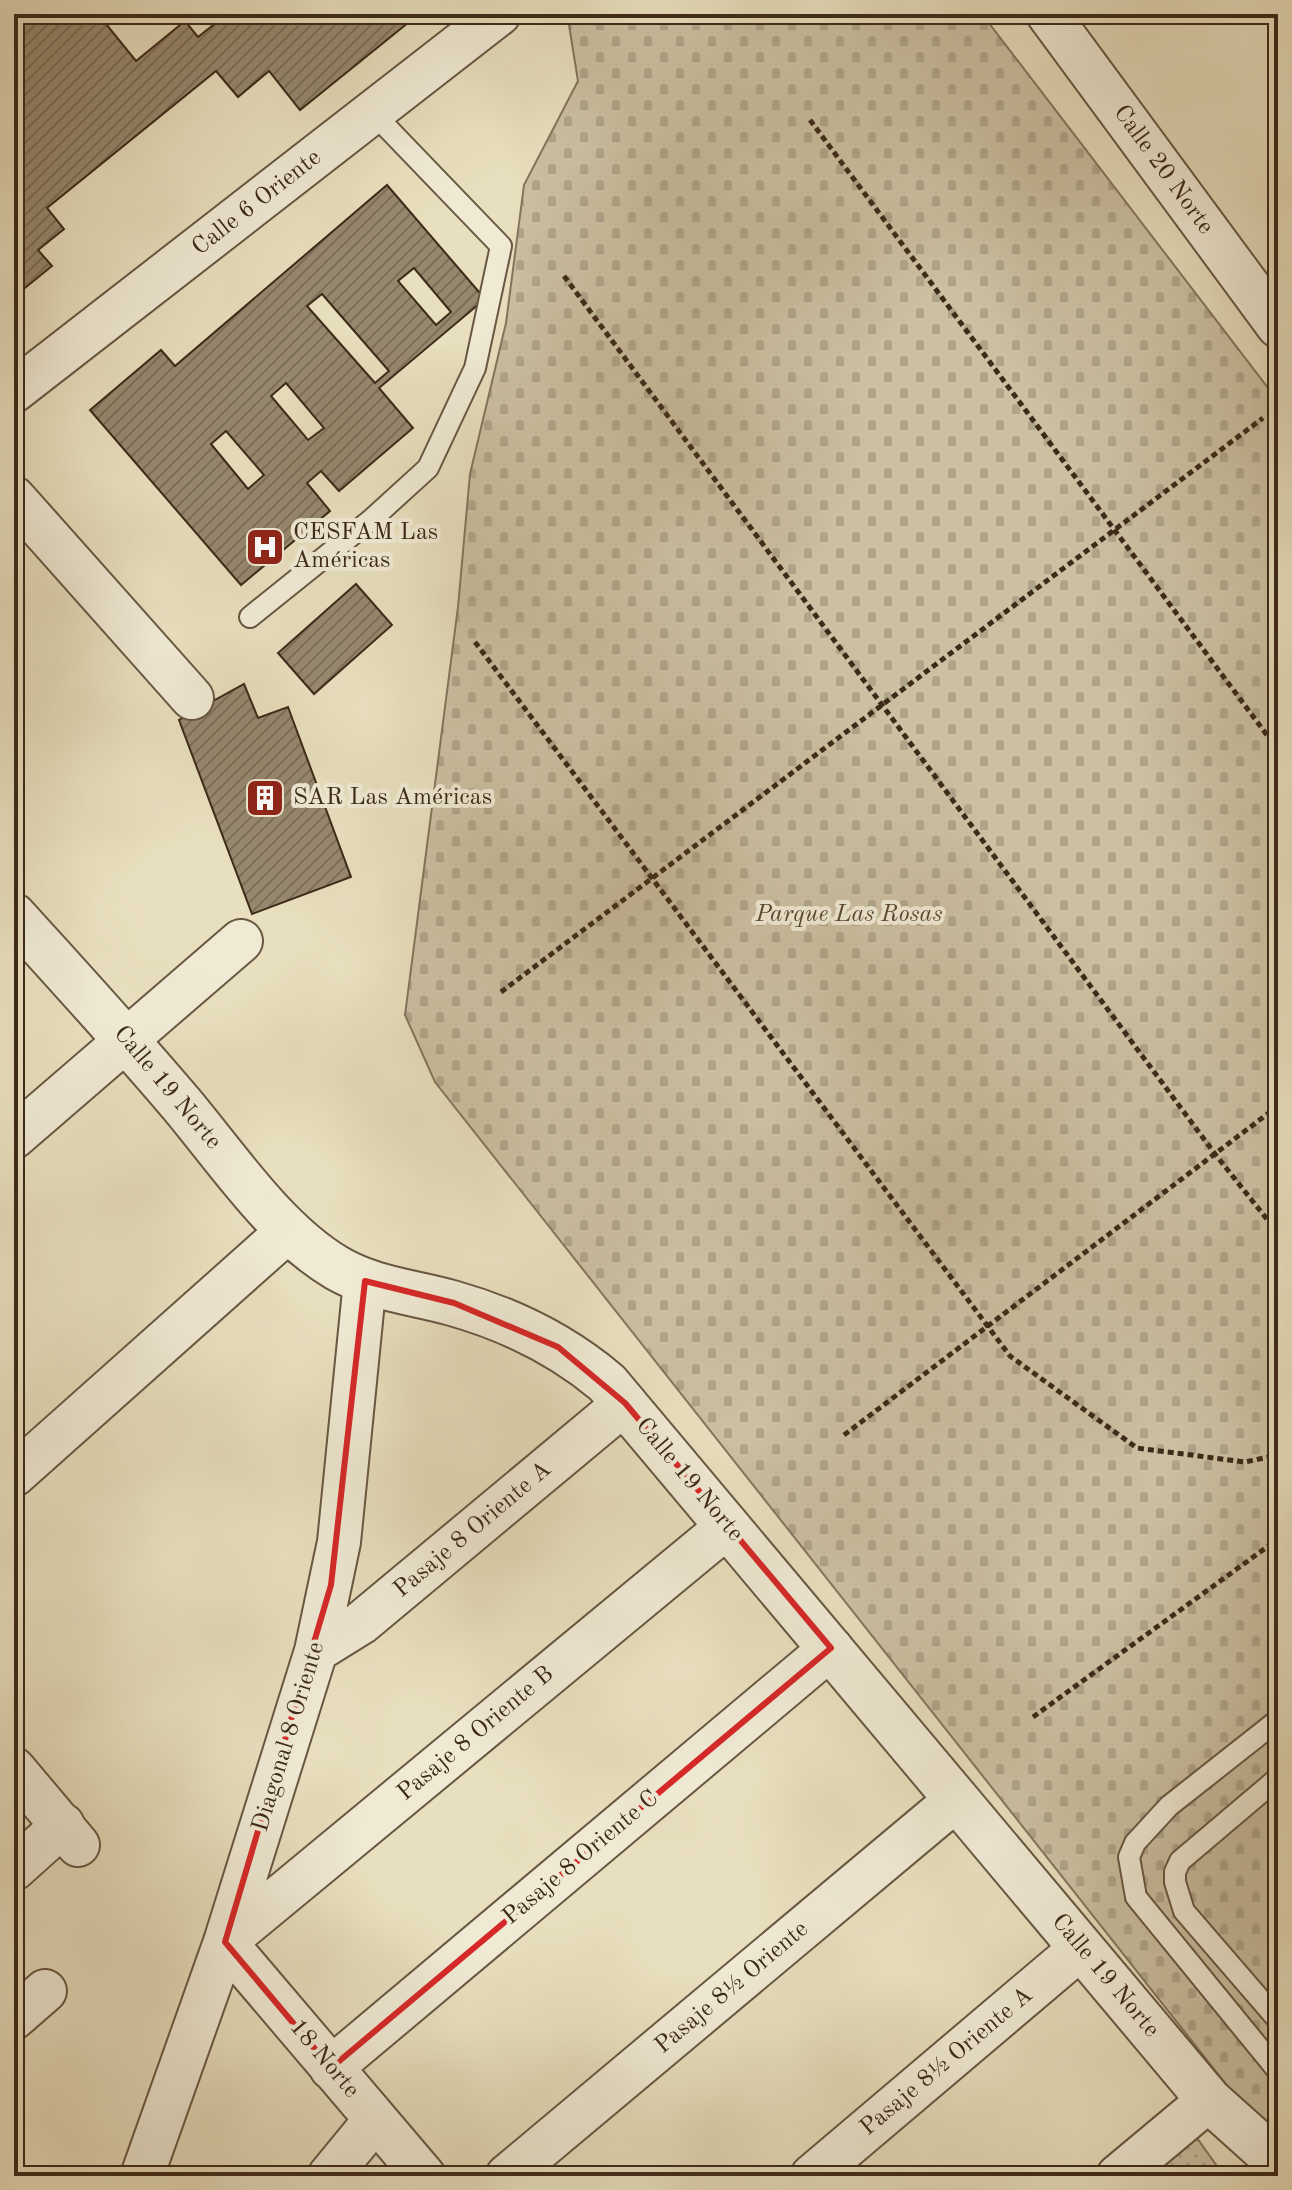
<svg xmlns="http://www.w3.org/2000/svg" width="1292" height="2190" font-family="'Old Standard TT',serif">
	<defs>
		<pattern id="grass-dots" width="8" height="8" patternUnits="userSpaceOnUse" patternTransform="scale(2)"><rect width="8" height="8" fill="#cbc0a2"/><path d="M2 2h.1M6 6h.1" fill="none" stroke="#afa58b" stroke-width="1.8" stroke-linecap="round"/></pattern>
		<pattern id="cemetery-stones" width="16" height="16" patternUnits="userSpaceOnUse" patternTransform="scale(2)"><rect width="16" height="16" fill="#cbc0a2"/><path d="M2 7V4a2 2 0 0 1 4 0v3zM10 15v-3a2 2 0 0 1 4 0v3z" fill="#afa58b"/></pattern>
		<pattern id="building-hatch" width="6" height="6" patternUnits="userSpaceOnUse" patternTransform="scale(2)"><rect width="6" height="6" fill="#96886f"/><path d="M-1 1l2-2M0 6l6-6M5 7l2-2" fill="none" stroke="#7c6f5a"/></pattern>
	</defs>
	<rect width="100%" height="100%" fill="#e8dfbe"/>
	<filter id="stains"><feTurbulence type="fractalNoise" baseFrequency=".0025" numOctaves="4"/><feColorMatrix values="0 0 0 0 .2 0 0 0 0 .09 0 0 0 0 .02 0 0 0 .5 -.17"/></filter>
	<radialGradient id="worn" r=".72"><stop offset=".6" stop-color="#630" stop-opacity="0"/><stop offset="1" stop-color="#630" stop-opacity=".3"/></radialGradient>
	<!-- grass -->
	<path fill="url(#grass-dots)" stroke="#84755e" stroke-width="2" d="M1197,2138L1224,2176H1151Z"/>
	<!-- cemetery -->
	<path fill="url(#cemetery-stones)" stroke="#84755e" stroke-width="2" d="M572,14H982L1278,401V2147L1270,2140L435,1082L405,1015L458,607L470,474L506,323L524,185L578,81L569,25Z"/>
	<!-- building -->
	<path fill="url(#building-hatch)" stroke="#3d2a19" stroke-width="2" fill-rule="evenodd" d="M14,14H98L136,61L185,21L198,37L227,14H268L274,22L285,14H303L310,23L322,14H419L300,110L269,71L238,97L216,71L47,208L64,229L38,250L52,266L14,297V154L24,146L14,134Z
		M387,185L485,299L379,388L413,428L339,491L321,471L307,483L330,511L241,585L90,410L161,350L175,366ZM414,268L451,312L436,325L398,281ZM322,294L389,371L375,383L307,306ZM286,383L324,428L308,440L271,396ZM226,431L264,475L248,489L211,444Z
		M356,584L392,625L314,694L278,653Z
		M244,684L258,718L288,707L351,877L252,914L179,720Z"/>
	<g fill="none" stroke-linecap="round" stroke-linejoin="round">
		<defs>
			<path id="service" d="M250,617L372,519L428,468L475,368L501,246L374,114
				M1278,1720L1169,1806L1135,1843L1129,1857L1136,1897L1278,2071
				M1278,1778L1180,1861L1175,1872V1882L1184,1911L1278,2020"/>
			<path id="minor" d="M1048,14L1278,326
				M14,391L499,14
				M14,498L192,698
				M14,1137L241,941
				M14,1475L289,1230
				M316,1651L361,1623L625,1403
				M14,1769L78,1845
				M14,1869L63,1825
				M14,2018L45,1991
				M331,2068L831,1648
				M142,2176L225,1942L316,1651L339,1542L365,1281
				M329,2176L375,2120
				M424,2176L225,1942L728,1526
				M507,2176L957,1799
				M812,2176L1081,1948
				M1118,2176L1209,2100"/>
			<path id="tertiary" d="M14,916C71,979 128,1041 183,1106C228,1160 276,1232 337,1268C373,1289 413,1292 452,1303C509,1319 562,1345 607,1383L1209,2100L1278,2162"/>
		</defs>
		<!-- service casing -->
		<use href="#service" stroke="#685742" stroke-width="24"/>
		<!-- minor casing -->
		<use href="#minor" stroke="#685742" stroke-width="46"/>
		<!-- tertiary casing -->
		<use href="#tertiary" stroke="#685742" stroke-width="48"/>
		<!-- path -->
		<path stroke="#3d2a19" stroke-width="5" stroke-dasharray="6 4" stroke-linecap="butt" d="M810,120L1278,750
			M564,276L1215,1154L1278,1233
			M475,642L1010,1356L1137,1448L1245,1462L1278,1455
			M501,992L1263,418
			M844,1435L1278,1106
			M1033,1717L1278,1539"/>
		<!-- service -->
		<use href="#service" stroke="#f0ead5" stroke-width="20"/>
		<!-- minor -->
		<use href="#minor" stroke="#f0ead5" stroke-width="42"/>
		<!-- tertiary -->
		<use href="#tertiary" stroke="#f0ead5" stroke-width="44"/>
	</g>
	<!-- marked area -->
	<path fill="none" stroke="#d62828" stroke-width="6" stroke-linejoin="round" d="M365,1281L454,1303L558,1347L625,1403L831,1648L331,2068L225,1942L331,1585Z"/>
	<!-- icons -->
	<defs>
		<symbol id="hospital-square" viewBox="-11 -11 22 22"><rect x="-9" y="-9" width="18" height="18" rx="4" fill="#8f2418" stroke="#f0ead5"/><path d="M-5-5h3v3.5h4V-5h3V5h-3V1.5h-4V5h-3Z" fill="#fff"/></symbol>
		<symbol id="building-square" viewBox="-11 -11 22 22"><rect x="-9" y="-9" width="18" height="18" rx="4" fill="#8f2418" stroke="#f0ead5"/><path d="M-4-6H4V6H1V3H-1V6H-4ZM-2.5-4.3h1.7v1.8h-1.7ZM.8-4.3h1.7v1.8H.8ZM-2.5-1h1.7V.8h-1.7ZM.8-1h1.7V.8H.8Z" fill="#fff"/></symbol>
	</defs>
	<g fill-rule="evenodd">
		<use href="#hospital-square" x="243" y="525" width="44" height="44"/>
		<use href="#building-square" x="243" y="776" width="44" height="44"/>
	</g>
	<g text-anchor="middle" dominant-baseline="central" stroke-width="8" stroke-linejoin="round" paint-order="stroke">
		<!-- street labels -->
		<g font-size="24" fill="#3d2a19" stroke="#f0ead5">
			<text transform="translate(1163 170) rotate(54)">Calle 20 Norte</text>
			<text transform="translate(257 203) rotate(-38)">Calle 6 Oriente</text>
			<text transform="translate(167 1088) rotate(50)">Calle 19 Norte</text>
			<text transform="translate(689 1480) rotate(50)">Calle 19 Norte</text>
			<text transform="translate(473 1530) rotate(-40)">Pasaje 8 Oriente A</text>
			<text transform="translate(476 1734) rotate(-40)">Pasaje 8 Oriente B</text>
			<text transform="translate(289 1737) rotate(-73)">Diagonal 8 Oriente</text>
			<text transform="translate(581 1858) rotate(-40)">Pasaje 8 Oriente C</text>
			<text transform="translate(1105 1976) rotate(50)">Calle 19 Norte</text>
			<text transform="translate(732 1988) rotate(-40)">Pasaje 8½ Oriente</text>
			<text transform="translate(324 2059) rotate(50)">18 Norte</text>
			<text transform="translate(947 2062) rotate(-40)">Pasaje 8½ Oriente A</text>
		</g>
		<!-- poi labels -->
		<g font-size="24" fill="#3d2a19" stroke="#f0ead5" text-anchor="start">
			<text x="293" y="533">CESFAM Las<tspan x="293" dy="28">Américas</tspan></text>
			<text x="293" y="798">SAR Las Américas</text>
		</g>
		<!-- park labels -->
		<g font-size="24" font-style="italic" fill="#594834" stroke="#f0ead5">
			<text x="849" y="915">Parque Las Rosas</text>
		</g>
	</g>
	<!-- margin -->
	<rect width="1292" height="2190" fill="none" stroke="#e8dfbe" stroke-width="48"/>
	<rect x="16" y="16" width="1260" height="2158" fill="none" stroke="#3d2a19" stroke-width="4"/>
	<rect x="24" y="24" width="1244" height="2142" fill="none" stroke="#3d2a19" stroke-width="2"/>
	<rect width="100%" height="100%" filter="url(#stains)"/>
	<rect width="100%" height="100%" fill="url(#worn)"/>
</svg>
